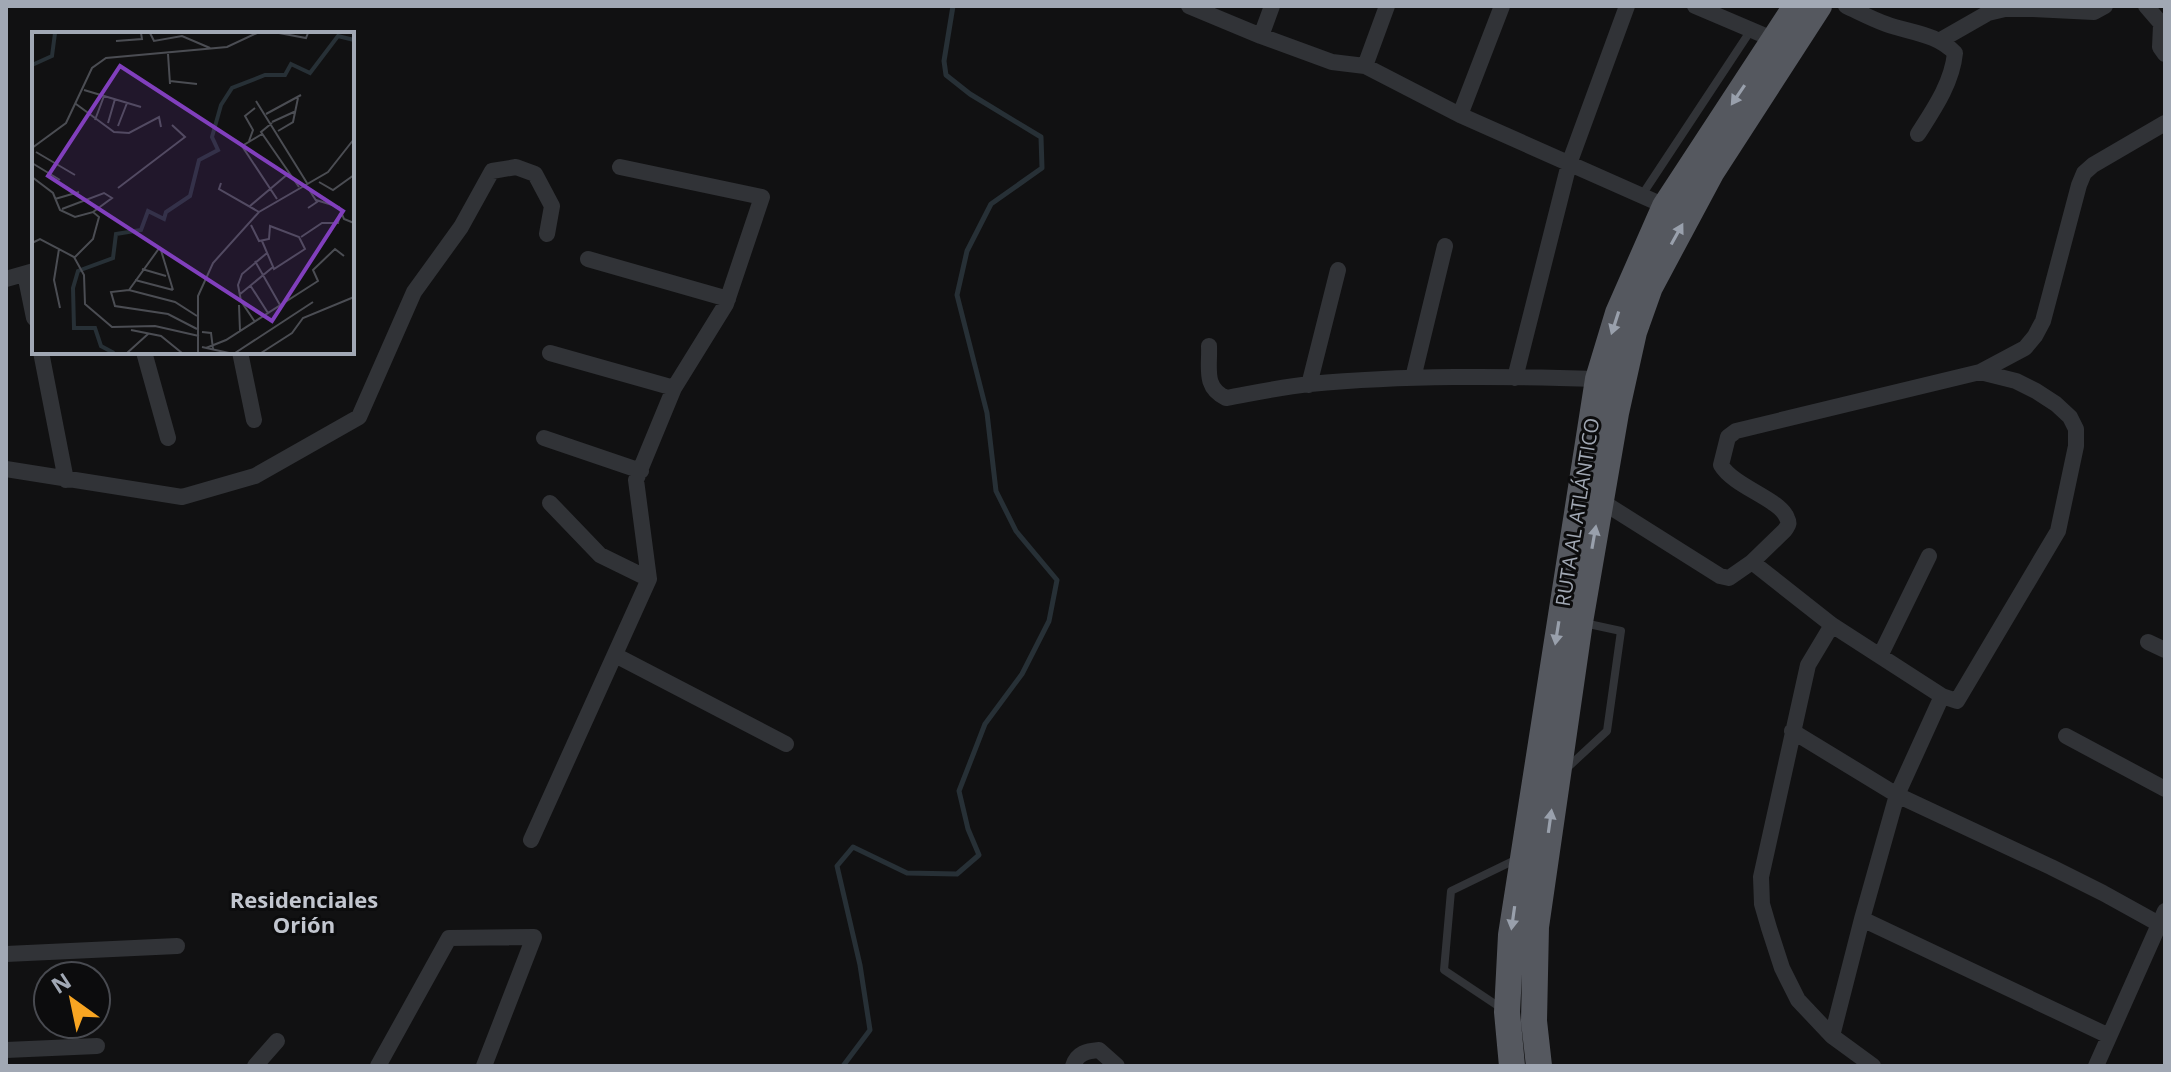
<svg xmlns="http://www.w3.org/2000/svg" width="2171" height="1072" font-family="'Open Sans',sans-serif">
	<rect width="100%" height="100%" fill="#111112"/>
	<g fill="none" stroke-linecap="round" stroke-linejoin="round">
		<!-- stream -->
		<path stroke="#273036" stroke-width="5" d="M843,1066L870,1030L860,965L837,866L853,847L907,873L957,874L979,855L968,829L959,791L985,724L1022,674L1049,621L1057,580L1016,531L996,491L987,413L957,295L967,251L991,204L1042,168L1041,137L970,94L946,75L944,61L953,6"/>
		<!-- service -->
		<path stroke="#313337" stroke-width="8" d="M1642,195L1751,30
			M1566,769L1607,731L1621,631L1584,623
			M1501,1008L1444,970L1451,891L1517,859"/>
		<!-- minor -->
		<path stroke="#313337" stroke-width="16" d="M1189,6L1261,36L1332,62L1365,66L1460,115L1665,206
			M1695,6L1775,40
			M1846,6C1859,12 1872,19 1886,24C1910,33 1936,33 1955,53C1952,83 1934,109 1918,134
			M2146,6L2165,28
			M2161,25L2160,47L2165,54
			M1261,36L1272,6
			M1939,41L1988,13L2005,9H2033L2094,12L2105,6
			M1365,66L1387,6
			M1460,115L1502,6
			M588,259L728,299
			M25,274L34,318
			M6,279L34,271
			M1209,346C1210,368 1203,387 1226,398C1254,393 1282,387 1310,384C1405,375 1503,376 1598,379
			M41,352L66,480
			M144,352L168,438
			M240,352L254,420
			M550,353L674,388
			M1980,372L2025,348L2035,336L2043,321L2079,185L2084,173L2093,165L2165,123
			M1413,378L1445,246
			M1515,378L1569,164L1627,6
			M1309,385L1338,270
			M544,438L641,471
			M6,469L182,497L255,476L359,417L414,292L461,227L492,171L516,167L535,174L552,206L547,234
			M1601,501L1720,576L1729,578L1752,562L1785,530C1788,525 1790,524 1787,518C1780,499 1734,487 1721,465L1728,437L1736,431L1980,372L2016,381L2036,391L2056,404L2070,417L2076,429V446L2058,531L1957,701L1942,696L1832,625L1752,562
			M550,503L600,555L649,579
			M1832,625L1808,665L1761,877L1762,904L1769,928L1782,968L1798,1000L1832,1036L1873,1066
			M2148,642L2165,650
			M1881,654L1929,556
			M615,655L786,744
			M1792,731L1897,795L2051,867L2103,893L2159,924
			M2066,736L2165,789
			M531,840L649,579L636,480L674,388L726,304L762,197L620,167
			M1862,919L2109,1036
			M6,954L177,946
			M1832,1036L1862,919L1897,795L1942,696
			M6,1050L97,1046
			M255,1066L277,1041
			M378,1066L449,938L534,937L484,1066
			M1073,1066C1077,1053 1087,1051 1099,1050L1117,1066
			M2096,1066L2165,911"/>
		<!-- trunk -->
		<path stroke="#55585f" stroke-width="26" d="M1512,1066L1507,1012L1511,935L1598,379L1618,313L1665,206L1796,6
			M1539,1066L1534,1021L1536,927L1580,622L1616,413L1634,332L1650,287L1711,173L1819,6"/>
	</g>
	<!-- one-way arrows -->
	<defs><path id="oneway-solid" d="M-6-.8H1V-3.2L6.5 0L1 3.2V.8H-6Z" transform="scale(2)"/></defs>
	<g fill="#99a0ac">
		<use href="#oneway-solid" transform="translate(1738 95) rotate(124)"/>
		<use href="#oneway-solid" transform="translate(1677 234) rotate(-61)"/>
		<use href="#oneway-solid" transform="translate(1615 323) rotate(108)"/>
		<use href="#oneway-solid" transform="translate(1594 537) rotate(-80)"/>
		<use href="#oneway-solid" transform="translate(1557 633) rotate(99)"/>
		<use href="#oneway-solid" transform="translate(1550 821) rotate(-82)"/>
		<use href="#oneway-solid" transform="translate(1513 918) rotate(98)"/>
	</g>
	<g text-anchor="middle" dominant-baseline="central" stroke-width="6" stroke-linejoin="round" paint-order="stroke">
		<!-- street labels -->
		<g font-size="20" fill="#a1a8b4" stroke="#0c0c0d">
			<text transform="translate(1577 512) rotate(-81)">RUTA AL ATLÁNTICO</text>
		</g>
		<!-- neighbourhood labels -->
		<g font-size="22" font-weight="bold" fill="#c2c6cf" stroke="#0c0c0d">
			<text x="304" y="899">Residenciales<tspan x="304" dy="25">Orión</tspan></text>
		</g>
	</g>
	<!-- overview -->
	<g transform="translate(32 32)">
		<rect width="322" height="322" fill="#111112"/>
		<path fill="none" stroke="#273036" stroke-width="4" d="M0,33L20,24L23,1M82,321L69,314L63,296H42L41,256L46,239L81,226L84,202L109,198L116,179L132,187L134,180L158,164L167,128L186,118L180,105L189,73L200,56L233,43H253L259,32L278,41L306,4L322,8"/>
		<path fill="none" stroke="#4b4d53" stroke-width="2" d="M118,1L122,9L150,4L178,16M247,1L274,6L276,1M84,9L110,7L109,1M136,22L138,52M138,49L165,52M52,58L109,75M224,69L275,151M44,72L82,100L97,101L127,85L129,95M234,82L269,63M63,88L72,64M240,90L264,79M76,91L83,67M240,91L229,100L267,155M86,94L95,71M246,99L261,90L266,66M230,102L210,114L245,167M217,109L221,98L213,84L223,76M0,116L34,91L60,36L74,26L195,15L225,1M4,120L43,143M0,131L28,148M0,145L21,161L28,178L43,185L61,180L67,185L61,207L43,225M287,150L301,158L322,143M189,151L187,157L227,180M86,156L153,105L140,93M276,156L285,170L276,176M23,167L47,160M284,168L307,175L312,187L322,191M218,174L257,141M30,177L72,161L80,166L61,180M219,193L227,209L237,207L238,194L267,205L273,217L242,237L230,209M269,205L290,191H306L308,181M0,211L8,207L42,225L52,243L53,272L80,295L123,294L167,304M128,215L141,258M27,217L22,248L28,276M223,229L248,273M110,237L134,244M103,248L141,258M218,253L236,281M97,258L128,215M207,263L241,235M207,273L208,299M165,284L143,270L97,258L79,260L83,274L136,282L165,297M223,290L209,269L206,253L210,242L235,221M99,298L129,304L150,321M170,300L179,301L181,317M170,315L197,321M174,316L194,308L286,249L281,238L303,217L312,224M95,321L116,302M166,321V264L181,231L227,180L296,140L322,107M203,321L281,270M229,321L260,301L271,286L322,265"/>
		<path fill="#813fbd" fill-opacity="0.15" stroke="#813fbd" stroke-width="4" d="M88,34L311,179L240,289L16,144Z"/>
		<rect width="322" height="322" fill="none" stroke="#a1a8b4" stroke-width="4"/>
	</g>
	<!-- border -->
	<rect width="2171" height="1072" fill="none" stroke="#a1a8b4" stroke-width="16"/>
	<!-- north arrow -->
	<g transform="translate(72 1000) rotate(327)"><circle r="38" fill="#0c0c0d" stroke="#484a50" stroke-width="2"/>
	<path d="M0-6L14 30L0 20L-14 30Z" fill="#f8a522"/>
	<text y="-12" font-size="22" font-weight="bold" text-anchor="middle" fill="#a1a8b4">N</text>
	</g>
</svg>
